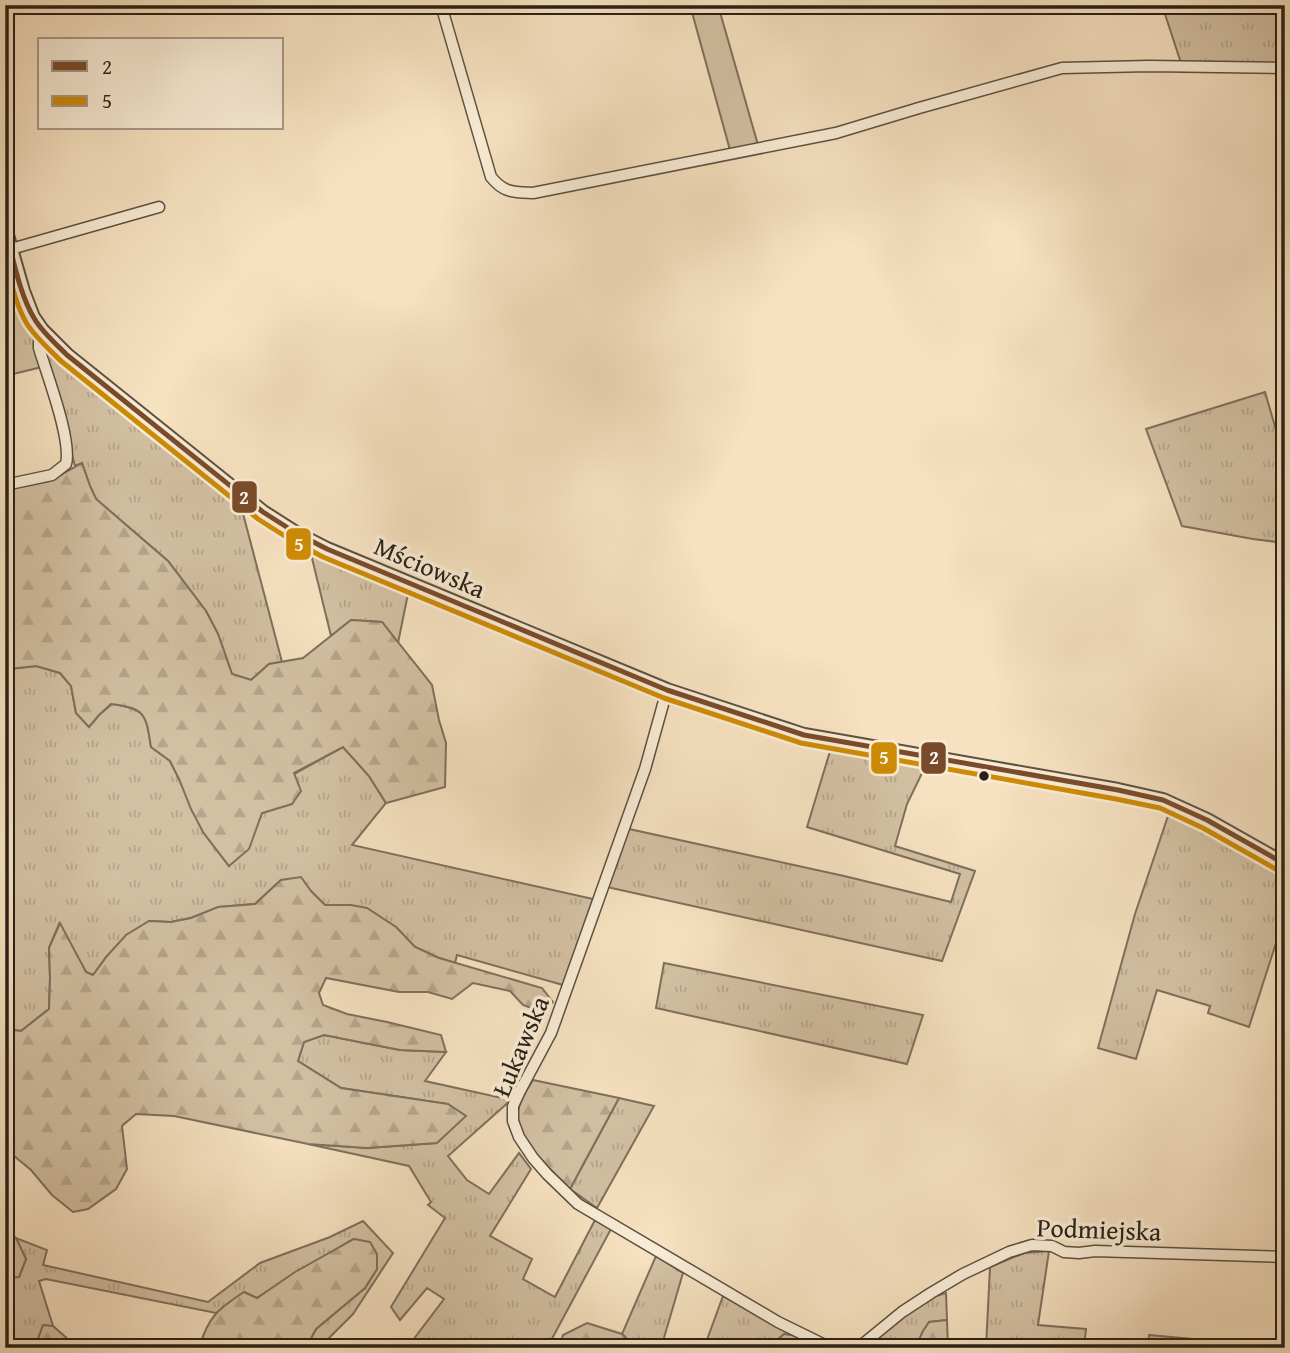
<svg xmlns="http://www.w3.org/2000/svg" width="1290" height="1353" font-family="'Gentium Book Plus',serif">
	<defs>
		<pattern id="grass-tufts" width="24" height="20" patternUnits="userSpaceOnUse" patternTransform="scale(1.75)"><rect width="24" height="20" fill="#d3c0a3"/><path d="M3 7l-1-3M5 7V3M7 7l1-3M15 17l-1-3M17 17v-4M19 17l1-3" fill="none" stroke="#b5a58c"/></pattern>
		<pattern id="forest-firs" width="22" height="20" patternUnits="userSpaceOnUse" patternTransform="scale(1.75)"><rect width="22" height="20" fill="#d3c0a3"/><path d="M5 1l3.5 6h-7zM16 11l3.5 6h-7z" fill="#b5a58c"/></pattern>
	</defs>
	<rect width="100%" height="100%" fill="#f6e1c0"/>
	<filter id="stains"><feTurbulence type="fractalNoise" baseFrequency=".00286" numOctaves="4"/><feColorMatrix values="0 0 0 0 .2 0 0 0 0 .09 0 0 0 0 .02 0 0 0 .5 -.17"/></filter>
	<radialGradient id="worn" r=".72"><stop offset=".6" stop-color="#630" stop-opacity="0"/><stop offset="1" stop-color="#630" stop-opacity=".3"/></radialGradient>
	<!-- grass -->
	<path fill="url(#grass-tufts)" stroke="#7e705d" stroke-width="2" d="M1162,5H1285V63H1181Z
		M5,240L42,367L5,376Z
		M49,346L240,502L282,662L269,664L251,680L232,674L218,634L206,611L168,561L96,499L90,486L82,463L75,466L46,360L45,352Z
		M1265,392L1285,461V543L1253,539L1182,526L1146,429Z
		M309,546L409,589L398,643L382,622L351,620L331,636Z
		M36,666L60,673L71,686L76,713L89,727L99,715L112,704C146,708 146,715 151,747L170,761L179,779L203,832L229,866L255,830L262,813L292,804L294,774L343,747L369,776L386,803L352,845L593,899L563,985L457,955L455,963L439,958L415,947L396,927L351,905H325L311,891L281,880L255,904L219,907L191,918L171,922L149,921L107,956L93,975L86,972L59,924L49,948L50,978L49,1009L21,1031L5,1029V668L10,669Z
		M831,748L926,765L907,804L895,846L975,871L942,961L607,887L629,829L844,876L951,902L960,874L807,827Z
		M1168,816L1203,827L1285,878V915L1249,1027L1208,1013L1210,1006L1157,990L1136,1059L1098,1048L1135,914Z
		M664,963L923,1015L907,1064L656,1008Z
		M324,1035L400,1050L446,1052L425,1081L511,1100L448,1156L467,1180L489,1194L519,1153L531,1169L490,1236L532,1259L523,1279L555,1297L595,1220L611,1229L547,1348H407L444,1299L427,1288L400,1320L391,1307L445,1218L428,1205L431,1202L409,1166L308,1144L368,1148L436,1143L448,1104L341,1088L298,1061L304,1042Z
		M619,1098L654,1106L597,1208L570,1189Z
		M363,1221L393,1253L353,1314L324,1343L329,1348H307V1346L316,1329L365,1288L377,1269L353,1239L257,1298L244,1292L216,1313L46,1279L39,1281L53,1326H43L38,1339L41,1348H5V1278L19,1277L26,1259L16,1238L47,1250L43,1265L208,1302L260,1263L330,1237Z
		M1049,1251L1038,1325L1086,1329L1084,1348H986L990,1267L1024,1253Z
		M656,1256L683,1273L661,1348H636L622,1334Z
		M946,1293L947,1320L929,1322L915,1348H865L926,1299Z
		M723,1296L798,1337L784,1334L768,1348H704Z
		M1149,1335L1203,1340L1202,1348H1148Z"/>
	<!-- forest -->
	<path fill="url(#forest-firs)" stroke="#7e705d" stroke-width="2" d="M82,463L90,486L96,499L168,561L206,611L218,634L232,674L251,680L269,664L303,658L351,620L382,622L432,685L439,720L446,743L445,787L386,803L369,776L343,747L294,773L301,791L292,804L262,813L249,849L229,866L203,832L191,809L179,779L170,761L151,747C146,715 146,708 111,704L99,715L89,727L76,713L71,686L60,673L36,666L9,669L5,668V575L9,572L7,533L5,529V490L50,481Z
		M301,877L311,891L325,905H351L367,908L396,927L415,947L439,958L542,988L553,1002L545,1009H534L523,1005L510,991L473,983L452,999L428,992H399L326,978L319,993L323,1005L347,1014L387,1022L441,1035L446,1052L400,1050L324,1035L304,1042L298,1061L341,1088L448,1104L466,1116L437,1143L367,1148L308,1144L174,1116L136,1114L122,1126L127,1169L116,1189L88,1209L73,1212L52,1195L31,1170L8,1151H5V1029L21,1031L49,1009L50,978L49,948L60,923L86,972L93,975L107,956L126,935L149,921L171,922L191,918L218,907L255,904L281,880Z
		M533,1080L619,1098L570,1189C553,1171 514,1138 518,1111C520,1100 527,1089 533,1080Z
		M5,1228L16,1238L26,1259L19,1277L5,1278Z
		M354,1239L370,1242L377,1254V1269L365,1288L316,1329L307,1346V1348H199C208,1317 218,1309 244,1292L257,1298L295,1272Z
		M947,1320L948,1348H915L923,1331L929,1322Z
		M587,1323L622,1334L636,1348H559L563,1335Z
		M43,1325L53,1326L78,1348H41L38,1339Z
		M784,1334L804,1337L823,1348H768Z"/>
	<!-- green -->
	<path fill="#d3c0a3" stroke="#7e705d" stroke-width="2" d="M690,5H718L758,145L730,150Z"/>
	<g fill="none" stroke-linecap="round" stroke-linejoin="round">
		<defs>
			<path id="minor" d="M441,5L491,177C504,193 513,192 533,193L836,133L919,108L1062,68L1149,66L1285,68
				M11,249L159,207
				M5,485L52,475L66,464C72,440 47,375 39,348V339L42,330
				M667,690L645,769L551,1033L520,1091L513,1106V1121L519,1137L533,1158L547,1174L578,1204L778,1322L831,1348
				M858,1348L902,1312L931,1293L963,1274L1009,1252L1032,1245L1052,1246L1064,1252L1079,1253L1095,1251L1285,1257"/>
			<path id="tertiary" d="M5,228L23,291L33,317L42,330L67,355L263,512L296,533L327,549L667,690L804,735L1118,790L1163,800L1207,820L1285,864"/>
		</defs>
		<!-- minor casing -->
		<use href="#minor" stroke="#5c5141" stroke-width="13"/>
		<!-- tertiary casing -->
		<use href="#tertiary" stroke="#5c5141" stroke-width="16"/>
		<!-- minor -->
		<use href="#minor" stroke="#f9ecd6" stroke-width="10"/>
		<!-- tertiary -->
		<use href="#tertiary" stroke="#f9ecd6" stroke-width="12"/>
		<defs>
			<path id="bus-1" d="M5,229C13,257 19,293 34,318C42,332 56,344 67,355L263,512L296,533L327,549L667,690L804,735L1118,790L1163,800L1207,820L1285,864"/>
			<path id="bus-2" d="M5,261C11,281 16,306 27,324C36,338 49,349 61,361L258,519L291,540L323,557L664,698L801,743L1116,799L1160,808L1203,828L1281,872"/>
		</defs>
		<!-- bus-1 casing -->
		<use href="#bus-1" stroke="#f9ecd6" stroke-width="10"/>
		<!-- bus-2 casing -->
		<use href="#bus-2" stroke="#f9ecd6" stroke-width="10"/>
		<!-- bus-1 -->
		<use href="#bus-1" stroke="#7a4b2a" stroke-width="5"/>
		<!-- bus-2 -->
		<use href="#bus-2" stroke="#ce8b05" stroke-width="5"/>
	</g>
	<!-- markers -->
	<circle fill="#292117" stroke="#f9ecd6" stroke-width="2.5" cx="984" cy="776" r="6"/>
	<g text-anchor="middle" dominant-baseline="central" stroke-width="7" stroke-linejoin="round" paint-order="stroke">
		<!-- street labels -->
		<g font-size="26" fill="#292117" stroke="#f9ecd6">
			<text transform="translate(430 567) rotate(23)">Mściowska</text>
			<text transform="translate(520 1046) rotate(-67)">Łukawska</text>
			<text transform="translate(1099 1229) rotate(2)">Podmiejska</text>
		</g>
	</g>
	<g stroke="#f9ecd6" stroke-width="2.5">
		<rect x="231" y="480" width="27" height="34" rx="7" fill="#7a4b2a"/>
		<rect x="285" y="527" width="27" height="34" rx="7" fill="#ce8b05"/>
		<rect x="920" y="741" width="27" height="34" rx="7" fill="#7a4b2a"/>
		<rect x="870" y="741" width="28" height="34" rx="7" fill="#ce8b05"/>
	</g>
	<g font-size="19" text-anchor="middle" font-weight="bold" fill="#fff">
		<text x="244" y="504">2</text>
		<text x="299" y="551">5</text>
		<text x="934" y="764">2</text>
		<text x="884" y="764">5</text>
	</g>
	<!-- margin -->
	<rect width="1290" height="1353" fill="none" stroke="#f6e1c0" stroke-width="28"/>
	<rect x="7" y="7" width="1276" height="1339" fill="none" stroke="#292117" stroke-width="3.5"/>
	<rect x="14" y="14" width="1262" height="1325" fill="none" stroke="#292117" stroke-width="2"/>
	<!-- legend -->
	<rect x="38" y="38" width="245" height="91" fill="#f9ecd6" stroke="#a69b8a" stroke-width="2"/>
	<rect x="52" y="61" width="35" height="10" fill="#7a4b2a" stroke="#a69b8a" stroke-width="2"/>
	<text x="102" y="74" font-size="21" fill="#292117">2</text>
	<rect x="52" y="96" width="35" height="10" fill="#ce8b05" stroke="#a69b8a" stroke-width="2"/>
	<text x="102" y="108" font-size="21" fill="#292117">5</text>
	<rect width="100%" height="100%" filter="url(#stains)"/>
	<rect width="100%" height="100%" fill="url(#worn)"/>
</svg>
